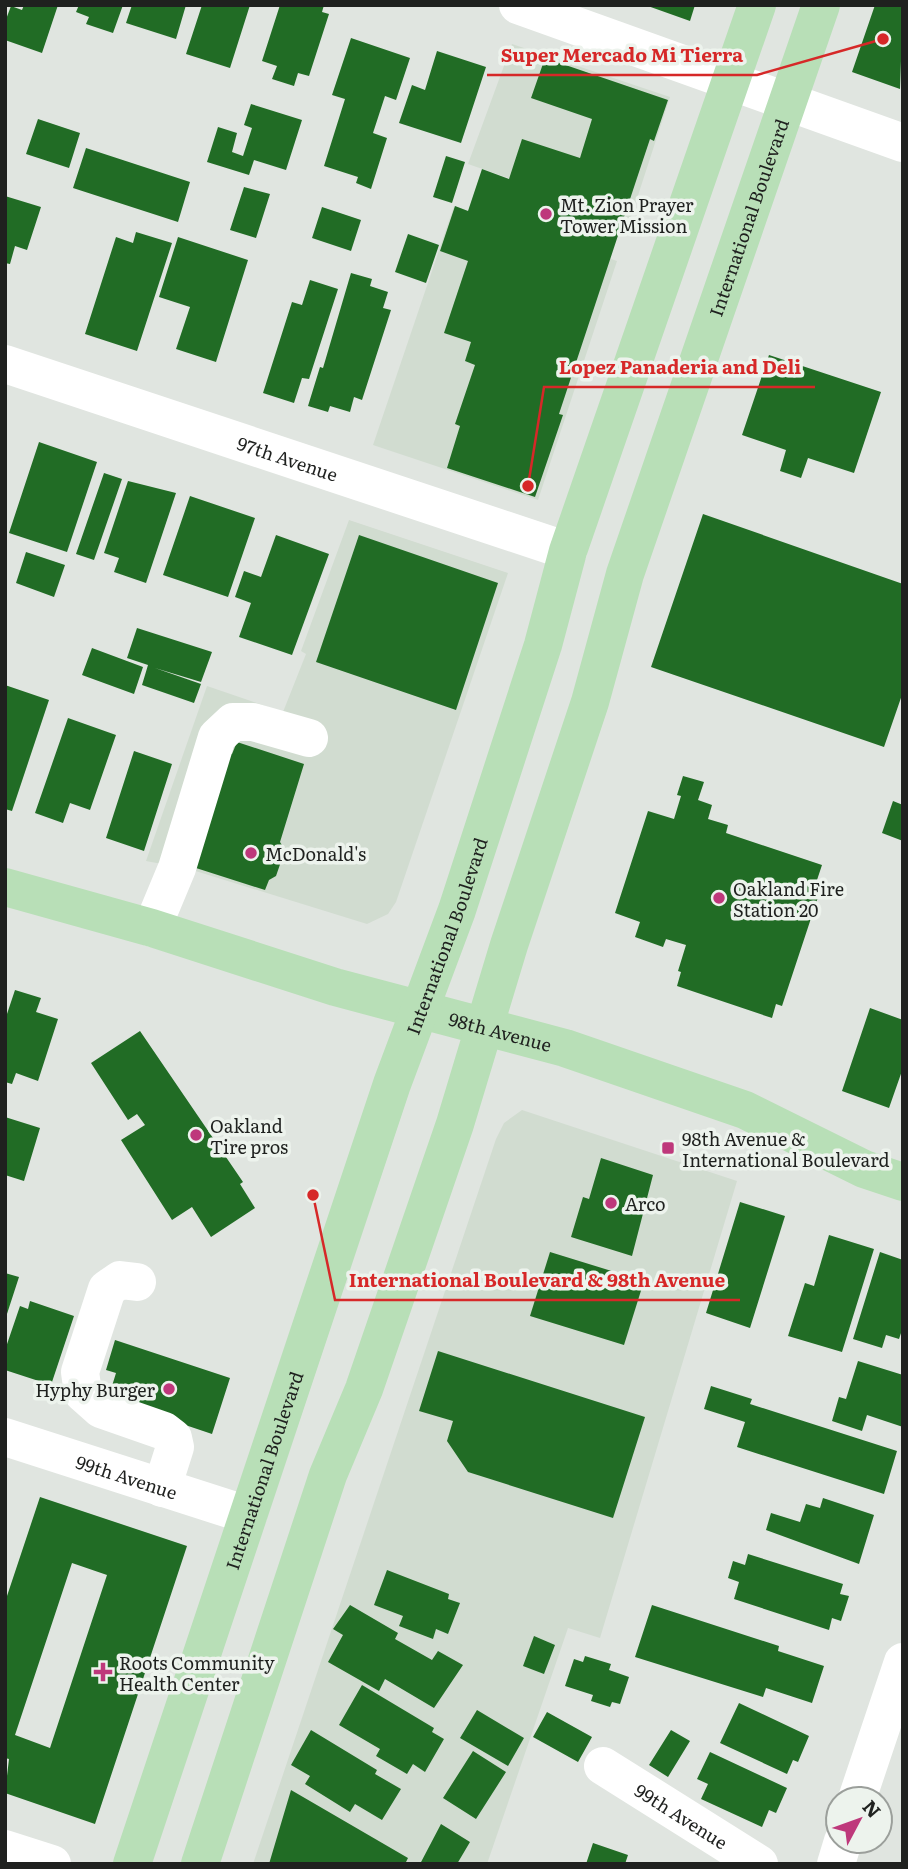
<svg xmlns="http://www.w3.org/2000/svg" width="908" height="1869" font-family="Literata,serif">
	<rect width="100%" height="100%" fill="#e0e5e0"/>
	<!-- built -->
	<path fill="#d1dcd0" d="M512,44L670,97L630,220L468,164Z
		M454,206L617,261L538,500L373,445Z
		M349,520L508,573L396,902L388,914L367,924L189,869L146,861L207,686L283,712L306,654L301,651Z
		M522,1110L737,1181L600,1638L568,1628L487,1864H253L496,1139L504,1123Z"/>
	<!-- building -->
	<path fill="#216c25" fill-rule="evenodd" d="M24,5H58L42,53L5,40V22L11,6L22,10Z
		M79,5H123L113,33L86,24L89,17L76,12Z
		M132,5H186L176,39L126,23Z
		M202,5H250L230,68L186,54Z
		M280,5H324L322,12L329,14L309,76L298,73L294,86L272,79L277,66L262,61Z
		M645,5H695L690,21Z
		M875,5H903L900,89L852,72Z
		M351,38L410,58L396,100L385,96L373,133L387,138L371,189L356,183L358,177L324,166L345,99L332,95Z
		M437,51L486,67L461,143L399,123L412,85L425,90Z
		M545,58L668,100L654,141L650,139L637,178L559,414L563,415L535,497L447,468L460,426L455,424L475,365L465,361L471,342L444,333L468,261L440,251L455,206L468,211L482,169L509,179L522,139L580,158L592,119L531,98Z
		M251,104L302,120L286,170L254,160L249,175L207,162L218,127L237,133L232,152L243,156L252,128L244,125Z
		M38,119L80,133L69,168L26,154Z
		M86,148L190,182L178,222L73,188Z
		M446,156L465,162L452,203L433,197Z
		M244,187L270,194L256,238L230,230Z
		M5,196L41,207L27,250L15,246L10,264L5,263Z
		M322,207L361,220L351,251L312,238Z
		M136,232L172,243L137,351L85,334L116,237L133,243Z
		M408,234L439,245L426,283L395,272Z
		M178,237L248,260L216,362L176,349L190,307L159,297Z
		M351,273L372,279L370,286L388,292L383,308L391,310L362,400L354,397L350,412L330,406L328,412L308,406L320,367L323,368Z
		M310,280L338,289L309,379L302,378L294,403L263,393L292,302L302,305Z
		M769,355L881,392L854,473L808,458L801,478L780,471L786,450L742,435Z
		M39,442L97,462L67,552L9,533Z
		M104,473L122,479L94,560L76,554Z
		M128,481L176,493L146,583L114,572L119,558L104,553Z
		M190,496L255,518L228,597L163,575Z
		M703,514L903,584V692L884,747L651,667Z
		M276,535L329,554L292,655L239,637L251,603L235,597L244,571L261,577Z
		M359,535L498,583L456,710L316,662Z
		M26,552L65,565L54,597L16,583Z
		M137,628L212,652L201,682L155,668L201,684L194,703L142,685L148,665L127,658Z
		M92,648L143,667L134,694L82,675Z
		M5,685L49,700L12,811L5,809Z
		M68,718L116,735L90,810L70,803L63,823L35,813Z
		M237,742L304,764L280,842L285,850L276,876L269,880L265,890L196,868L222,751L232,754Z
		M134,751L172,764L144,851L106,838Z
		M683,776L704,782L698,800L712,805L708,819L728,825L726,833L822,865L817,880L823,882L782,1006L776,1004L772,1018L677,986L681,972L678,971L686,945L666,939L663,947L635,937L640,922L615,913L648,811L674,819L681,796L677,795Z
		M893,801L903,805V841L882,833Z
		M15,990L41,998L36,1012L58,1019L38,1081L16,1073L12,1084L5,1082V1020Z
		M870,1008L903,1020V1068L889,1108L842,1091Z
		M140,1031L243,1182L240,1184L255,1208L211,1237L192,1207L172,1220L121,1140L145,1125L137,1114L128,1120L91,1063Z
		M5,1117L40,1128L24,1181L5,1175Z
		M601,1158L653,1175L632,1256L571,1237L583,1197L589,1199Z
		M740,1202L785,1216L750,1328L706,1313Z
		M829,1235L874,1249L842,1352L788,1336L805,1283L814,1286Z
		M550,1252L644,1281L624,1345L530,1316Z
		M880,1252L903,1260V1327L899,1339L886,1335L882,1348L853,1339Z
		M5,1273L19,1277L6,1317H5Z
		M30,1301L74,1316L51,1385L5,1370V1350L20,1306L28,1309Z
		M115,1340L230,1378L212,1434L108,1399L116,1373L106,1370Z
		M438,1351L645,1417L613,1518L468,1472L447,1441L453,1421L419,1411Z
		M858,1361L903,1375V1427L867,1415L862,1431L832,1421L839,1397L846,1399Z
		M711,1386L752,1399L750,1404L897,1451L884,1494L737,1447L745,1422L704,1409Z
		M40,1497L187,1546L95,1824L5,1793L9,1759L5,1758V1602ZM72,1563L107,1575L50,1748L15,1735Z
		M823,1498L874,1515L859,1564L766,1530L771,1513L800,1522L806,1504L820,1508Z
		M748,1554L843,1584L840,1594L849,1596L841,1621L832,1618L829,1630L734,1599L739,1582L728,1578L733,1561L745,1565Z
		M387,1570L449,1594L448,1599L460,1603L448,1634L436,1629L433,1639L399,1626L403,1616L374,1605Z
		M350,1605L398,1633L395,1639L432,1660L438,1651L463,1665L434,1708L385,1679L379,1691L328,1662L343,1635L333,1629Z
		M652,1605L779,1646L778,1651L824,1666L812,1703L766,1688L763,1697L635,1657Z
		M534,1636L555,1645L544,1674L523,1666Z
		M585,1656L611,1664L609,1670L629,1677L620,1704L612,1702L610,1707L591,1701L593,1695L565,1686L574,1659L583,1662Z
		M362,1685L434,1728L432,1732L444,1739L425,1772L413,1764L407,1774L376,1756L380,1749L339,1725Z
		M739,1703L809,1736L798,1762L793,1760L787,1774L720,1743Z
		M477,1710L524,1738L508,1766L460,1738Z
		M547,1712L592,1737L578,1762L533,1737Z
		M311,1730L377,1770L375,1774L401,1789L382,1820L355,1804L350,1812L305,1784L310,1776L291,1765Z
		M671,1730L690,1741L668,1777L649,1765Z
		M473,1751L506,1772L476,1819L443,1798Z
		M710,1752L787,1788L776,1813L769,1810L762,1827L701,1799L708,1784L697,1779Z
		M291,1790L408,1858L405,1864H269Z
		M441,1824L470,1842L457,1864H420Z
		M593,1843L628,1855L625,1864H586Z"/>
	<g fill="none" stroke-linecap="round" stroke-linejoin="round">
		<!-- minor -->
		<g stroke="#fff" stroke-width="38">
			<path d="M518,5L903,143"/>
			<path id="s1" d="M5,364L568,551"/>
			<path d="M152,928L177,868L217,737L233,722H253L309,738"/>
			<path d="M137,1282L120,1280L107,1289L80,1372L83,1393L101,1409L164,1431L173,1438L175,1447L162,1488"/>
			<path id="s2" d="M5,1437L248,1515"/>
			<path id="s3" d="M603,1766L759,1864"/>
			<path d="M857,1799L903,1662"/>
			<path d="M5,1849L52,1864"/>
			<path d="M836,1864L843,1841"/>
		</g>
		<!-- major -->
		<g stroke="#b8dfb7" stroke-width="38">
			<path id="s4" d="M5,887L152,928L335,987L565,1048L745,1110L864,1169L903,1182"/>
			<path id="s5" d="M132,1864L392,1084L457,910L543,645L568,551L757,5"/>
			<path id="s6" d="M200,1864L328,1475L364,1389L455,1124L509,945L590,702L625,574L821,5"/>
		</g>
	</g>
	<!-- markers -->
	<g fill="#be387b" stroke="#edf3ed" stroke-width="2.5">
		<circle cx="546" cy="214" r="7"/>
		<circle cx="251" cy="853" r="7"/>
		<circle cx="719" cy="898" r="7"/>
		<circle cx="196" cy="1135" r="7"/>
		<rect x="661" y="1141" width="14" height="14" rx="3.5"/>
		<circle cx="611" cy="1203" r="7"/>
		<circle cx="169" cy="1389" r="7"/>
		<path d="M99.5 1661.5h7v7h7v7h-7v7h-7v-7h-7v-7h7z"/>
	</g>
	<g text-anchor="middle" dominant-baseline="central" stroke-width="7" stroke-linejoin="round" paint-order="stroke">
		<!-- poi labels -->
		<g font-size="18" fill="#1f211f" stroke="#edf3ed" text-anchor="start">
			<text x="560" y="204">Mt. Zion Prayer<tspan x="560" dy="21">Tower Mission</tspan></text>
			<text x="265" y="853">McDonald's</text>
			<text x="733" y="888">Oakland Fire<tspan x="733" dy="21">Station 20</tspan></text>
			<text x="210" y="1125">Oakland<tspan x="210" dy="21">Tire pros</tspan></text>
			<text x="682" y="1138">98th Avenue &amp;<tspan x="682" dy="21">International Boulevard</tspan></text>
			<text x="625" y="1203">Arco</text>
			<text x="155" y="1389" text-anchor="end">Hyphy Burger</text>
			<text x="119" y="1662">Roots Community<tspan x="119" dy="21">Health Center</tspan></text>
		</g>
		<!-- street labels -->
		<g font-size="18" fill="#1f211f" stroke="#edf3ed">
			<text stroke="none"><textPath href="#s6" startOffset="1736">International Boulevard</textPath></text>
			<text stroke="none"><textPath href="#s1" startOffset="298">97th Avenue</textPath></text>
			<text stroke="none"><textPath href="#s5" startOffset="980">International Boulevard</textPath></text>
			<text stroke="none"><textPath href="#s4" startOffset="516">98th Avenue</textPath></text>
			<text stroke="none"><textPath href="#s5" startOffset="415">International Boulevard</textPath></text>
			<text stroke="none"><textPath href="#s2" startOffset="128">99th Avenue</textPath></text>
			<text stroke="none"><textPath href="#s3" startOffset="93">99th Avenue</textPath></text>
		</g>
	</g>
	<!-- callouts -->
	<path fill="none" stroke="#d62828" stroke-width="2.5" d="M883 39L757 75H487M528 486L544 387H815M313 1195L335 1300H740"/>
	<g fill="#d62828" stroke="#edf3ed" stroke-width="2.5">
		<circle cx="883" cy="39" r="7"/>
		<circle cx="528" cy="486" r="7"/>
		<circle cx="313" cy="1195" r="7"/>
	</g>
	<g font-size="19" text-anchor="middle" font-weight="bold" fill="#d62828" stroke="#edf3ed" stroke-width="7" stroke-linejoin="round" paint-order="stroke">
		<text x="622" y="62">Super Mercado Mi Tierra</text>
		<text x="680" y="374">Lopez Panaderia and Deli</text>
		<text x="537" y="1287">International Boulevard &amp; 98th Avenue</text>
	</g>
	<!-- border -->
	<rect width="908" height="1869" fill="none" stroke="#1f211f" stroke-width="14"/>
	<!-- north arrow -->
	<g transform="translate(859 1820) rotate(49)"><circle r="33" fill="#edf3ed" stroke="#9b9f9b" stroke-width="2"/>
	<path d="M0-5L12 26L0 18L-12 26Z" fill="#be387b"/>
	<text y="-10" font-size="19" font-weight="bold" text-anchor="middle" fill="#1f211f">N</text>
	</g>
</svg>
